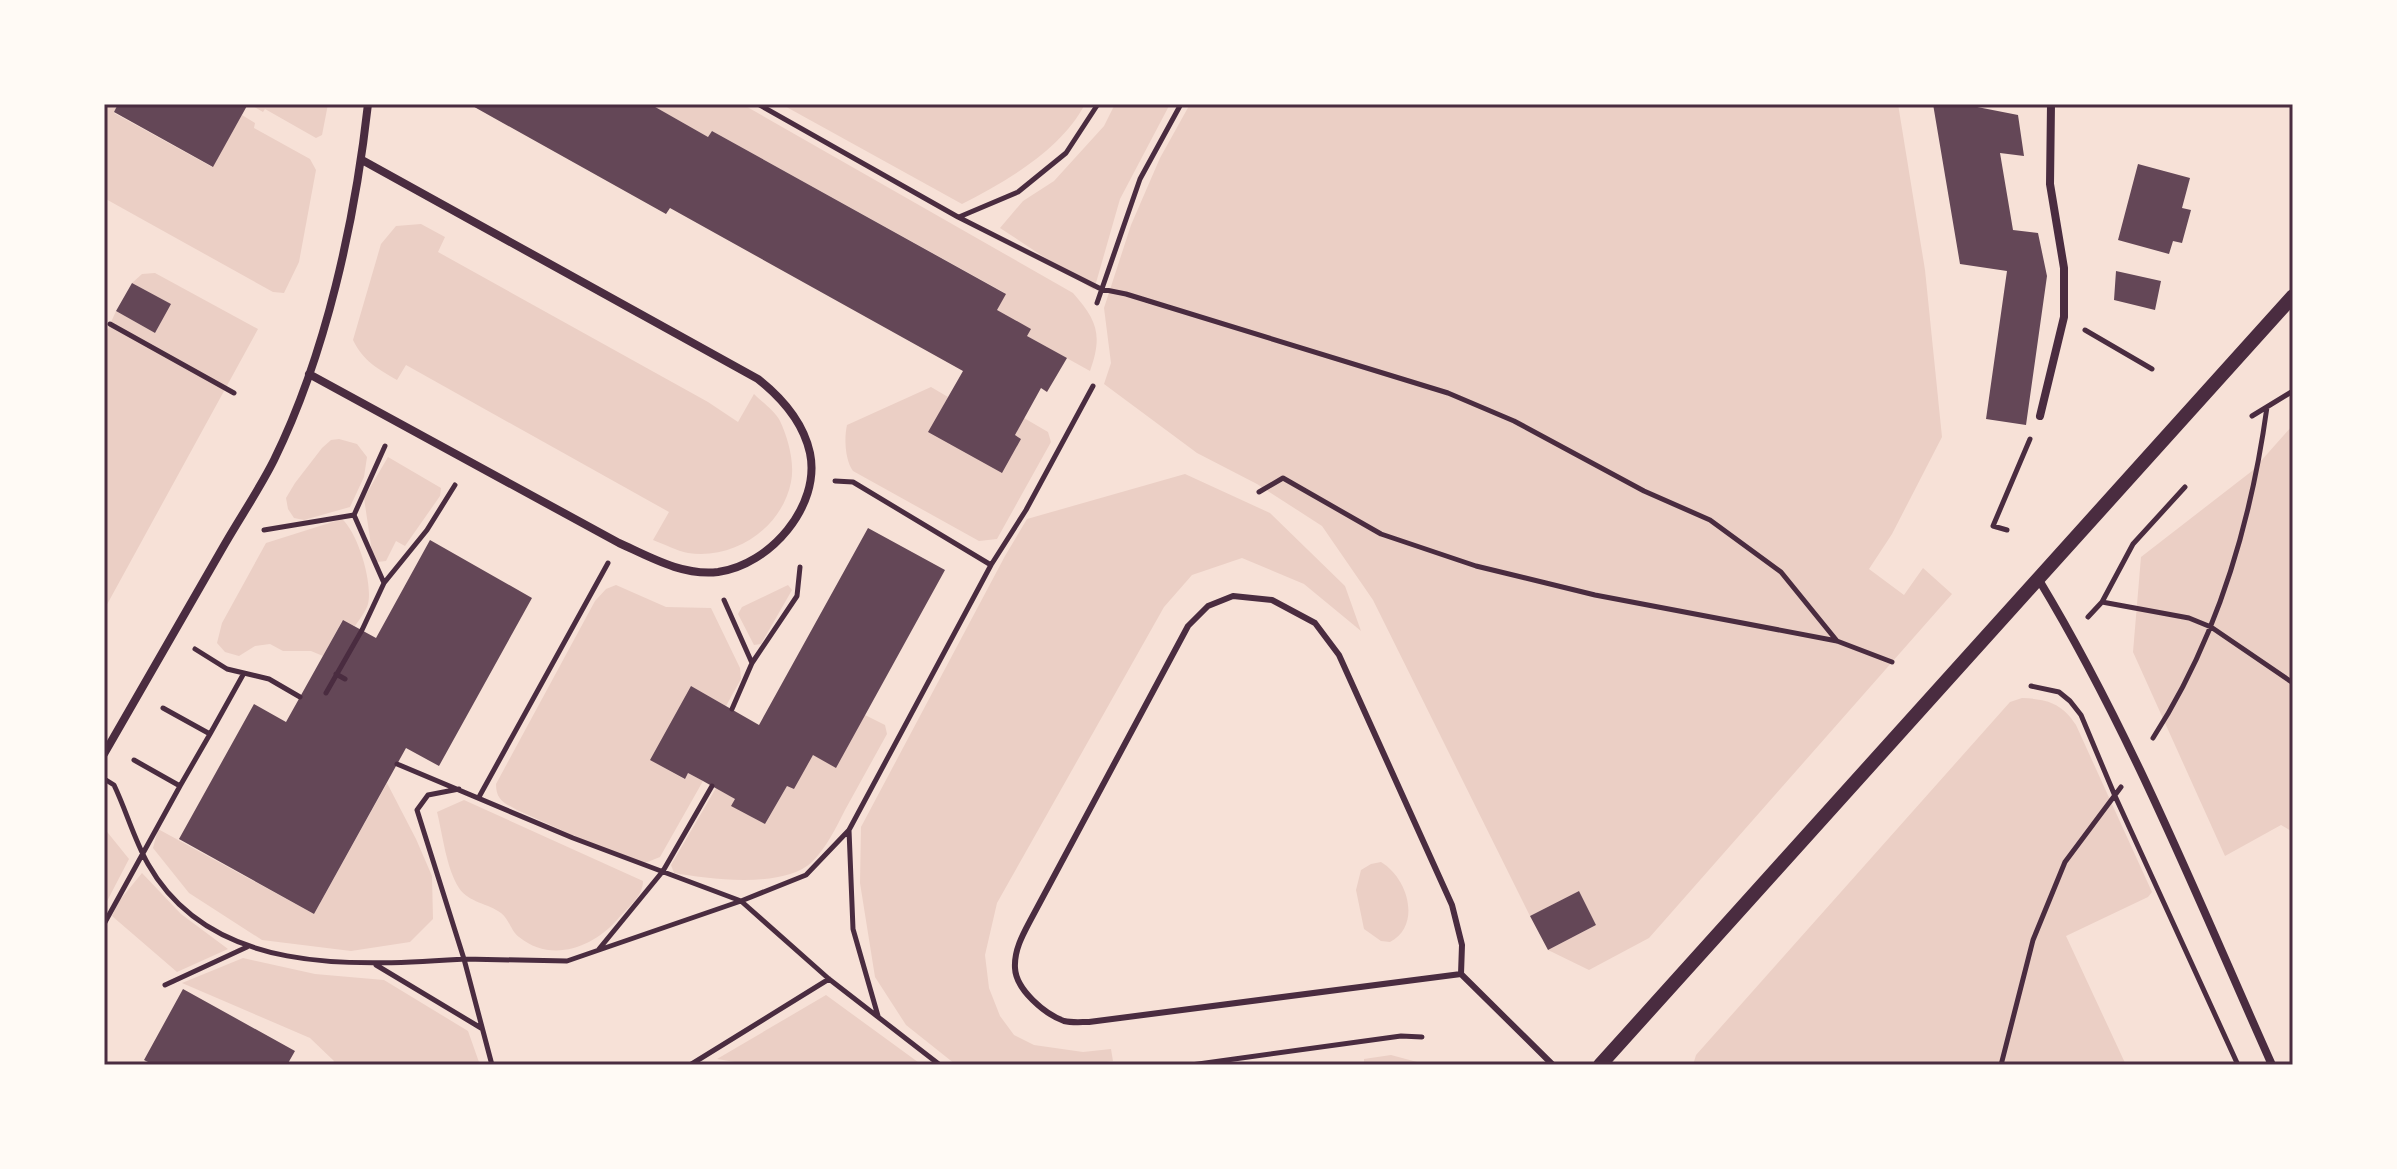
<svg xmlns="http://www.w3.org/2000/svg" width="2397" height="1169" font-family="Signika,sans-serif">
	<rect width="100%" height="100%" fill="#f7e1d7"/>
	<!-- green -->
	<path fill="#ebcfc5" d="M104,104H118L114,113L212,167L242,115L255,123L254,128L310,159L316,170L299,262L284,293L273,292L104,198Z
		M249,104H328L322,135L316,138L265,109L263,112Z
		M650,104H742L1073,293C1097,320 1103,335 1090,371L1027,336L997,310L1005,293L712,131L708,137Z
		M781,104H1085C1062,149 1006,182 962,204Z
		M1115,104H1170L1120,199L1094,290L1000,228L1023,201L1054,181L1104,126Z
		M1190,104H1898L1925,270L1942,437L1892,534L1869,569L1904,595L1923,568L1952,594L1649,938L1589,970L1548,950L1596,925L1579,891L1530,916L1373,600L1322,526L1257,484L1197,453L1104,384L1111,363L1104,308L1131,225L1160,158Z
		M421,224L445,237L438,252L708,402L738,422L754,394C762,402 775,411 780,421C788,438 795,463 791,482C782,528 734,560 688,553C677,551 664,544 653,540L669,512L406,365L397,380C378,369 363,361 353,340L381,244L396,226Z
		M155,273L258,329L104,610V327L108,329L116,311L155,333L170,304L132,283L142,274Z
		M931,387L948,397L929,432L1021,439L1015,435L1024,418L1048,432L1051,442L997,539L979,541L853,471C845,460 844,438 847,425Z
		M2293,425V832L2281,825L2225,856L2133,652L2141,557L2252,471Z
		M339,439L357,444L367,457L364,477L350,507L304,520L294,518L288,509L286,498L295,483L322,448L331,440Z
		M388,457L441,488L440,496L405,546L396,541L386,561L377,562L372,552L364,498Z
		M1185,474L1270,513L1345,586L1361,631L1304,584L1242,558L1192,575L1164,607L997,903L985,955L989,988L1000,1016L1014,1035L1034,1045L1083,1052L1111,1049L1113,1061L1086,1065L955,1064L906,1025L875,977L860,883L861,827L1005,556L1027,519Z
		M342,519C358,533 373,583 368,604C366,611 359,620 355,626L342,621L323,656L311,651H283L270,644L255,646L239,656L225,652L217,643L222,623L266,543Z
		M616,585L666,607L711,608L740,668L741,679L726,706L692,687L651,760L684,779L688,773L703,781L660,857L645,863L632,862L517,810C504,803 496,800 496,784L595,601L606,589Z
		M788,585L792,590L761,644L754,645L738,614L742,607Z
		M2022,698C2047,699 2062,703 2076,725L2152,892L2148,897L2066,936L2126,1065H1693L1696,1055L2010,702Z
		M865,715L885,725L887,734C873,759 859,785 845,810C836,828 826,848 812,862C783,889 709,879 674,873L671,865L716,788L735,799L732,806L765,824L787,786L813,755Z
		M387,783L416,839L432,876L433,919L410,942L351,951L262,940L189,893L153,848L158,829L314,914Z
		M464,800L643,881C643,897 627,908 617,920C592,948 551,963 519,937C511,931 509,919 501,913C488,903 469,903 459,888C446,867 443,836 437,812Z
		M104,828L129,859L104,907Z
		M1381,862C1408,878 1422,925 1390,942L1381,941L1364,929L1356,890L1361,870L1371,864Z
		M142,873L181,914L228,949L177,972L112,916L119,901Z
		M243,958L315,974L384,980L468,1031L480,1065H332L334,1061L310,1038L182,983Z
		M826,995L922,1065H753L717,1059Z
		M1391,1055L1417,1062L1418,1065H1364V1059Z"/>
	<!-- building -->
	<path fill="#644757" d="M118,104H248L213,167L114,112Z
		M469,104H650L708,137L712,131L1006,294L997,310L1031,329L1027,336L1067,358L1047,392L1041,388L1015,435L1021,439L1002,473L928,432L963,371L670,208L666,214Z
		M1933,104H1962L2018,115L2024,156L2000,153L2013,230L2038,233L2047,276L2026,425L1986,419L2007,271L1960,264Z
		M2138,164L2190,178L2182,208L2191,210L2182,243L2173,241L2169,254L2118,240Z
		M2116,271L2161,281L2155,310L2114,300Z
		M132,283L171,304L155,333L116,311Z
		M868,528L945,570L836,768L813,755L794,789L787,786L765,824L731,806L735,799L703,781L688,773L685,779L650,760L691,686L759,725Z
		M430,540L532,598L439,766L406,748L314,914L179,839L254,704L286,722L343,620L376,638Z
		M1579,891L1596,925L1548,950L1530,916Z
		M183,989L295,1051L287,1065H148L150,1063L144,1060Z"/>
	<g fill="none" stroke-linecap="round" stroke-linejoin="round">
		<!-- path -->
		<path stroke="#4a2c40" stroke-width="5" d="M758,104L958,217L1101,289L1126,294L1448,393L1514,421L1644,491L1710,520L1781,572L1837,641
			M959,217L1018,192L1066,153L1098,104
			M1097,303L1140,179L1181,104
			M110,324L234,393
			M2085,330L2152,369
			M2252,416L2293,391
			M835,481L853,482L991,565
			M1259,492L1283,478L1381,534L1476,566L1595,595L1837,641L1892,662
			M264,530L354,515L385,446
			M2007,530L1993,526L2030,439
			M384,583L427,530L455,485
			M724,600L752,663L732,709
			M2102,602L2189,618L2211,627L2293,683
			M2088,617L2102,602L2133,544L2185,487
			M195,649L227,669L269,679L300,697
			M752,663L797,596L800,567
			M336,674L345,679
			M2031,686L2059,692L2070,701L2081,715L2115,796L2238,1065
			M326,693L362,630L384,583L354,515
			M163,708L210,734L244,673
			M2153,738C2217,639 2251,523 2267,407
			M134,760L180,786L210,734
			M397,764L573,838L741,901L806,875L849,830L991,565L1026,510L1093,386
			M106,780L114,785C126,810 134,839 148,864C211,976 354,966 464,959L492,1065
			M459,789L428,795L417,810L464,959L567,961L741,901L829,979L940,1065
			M479,797L608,563
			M849,830L853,929L878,1016
			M104,924L180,786
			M599,949L663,871L712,786
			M376,965L481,1028
			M165,985L247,947
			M690,1065L829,979
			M1191,1065L1401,1036L1422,1037
			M2001,1065L2033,940L2065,862L2121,787"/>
		<!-- service -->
		<path stroke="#4a2c40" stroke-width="6" d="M1461,974L1089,1022C1081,1022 1072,1023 1064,1021C1045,1014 1016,990 1015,968C1014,951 1022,936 1030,921L1188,626L1208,606L1233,596L1272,600L1315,623L1339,655L1452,905L1462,945L1461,974L1553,1065"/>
		<!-- minor -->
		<path stroke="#4a2c40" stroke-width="8" d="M309,374L619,543C650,557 682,576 718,572C770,565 821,506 810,453C803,421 782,398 758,379L362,160
			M2040,416L2064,317V268L2050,184L2051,104
			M2039,580C2132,734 2199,902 2272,1065
			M104,754C143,685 183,617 222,549C239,519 259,490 274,460C326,354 355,221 368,104"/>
		<!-- tertiary -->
		<path stroke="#4a2c40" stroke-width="14" d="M1600,1065L2293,296"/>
	</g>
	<!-- border -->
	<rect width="2397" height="1169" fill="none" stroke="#fffaf5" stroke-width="212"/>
	<rect x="106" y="106" width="2185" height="957" fill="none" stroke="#4a2c40" stroke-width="3"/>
</svg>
